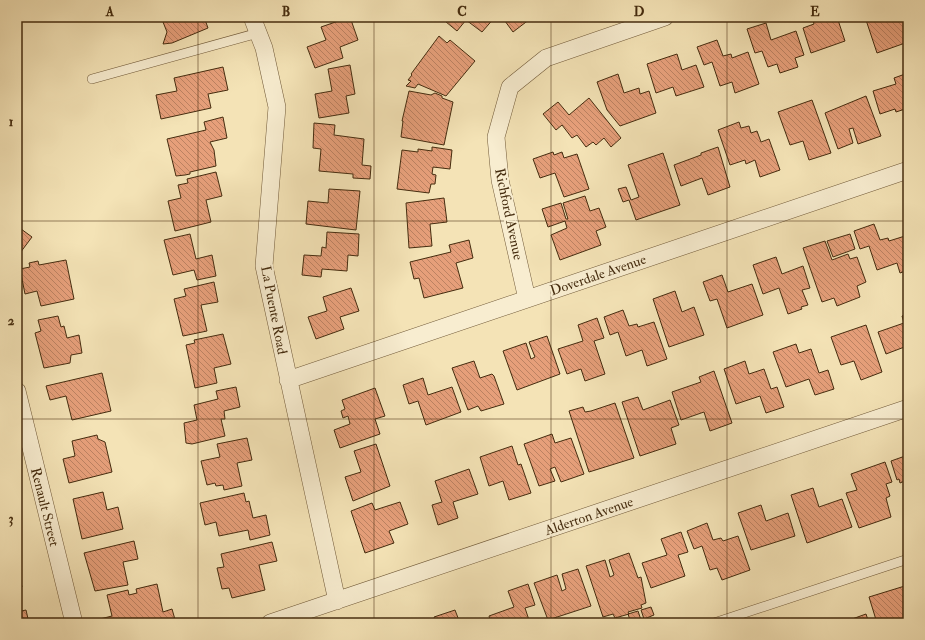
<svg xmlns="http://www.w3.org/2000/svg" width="925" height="640" font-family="'IM FELL Double Pica',serif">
	<defs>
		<pattern id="building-back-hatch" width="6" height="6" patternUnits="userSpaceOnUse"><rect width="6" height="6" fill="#e69f7a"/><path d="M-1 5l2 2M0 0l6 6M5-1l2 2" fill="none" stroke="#bc8262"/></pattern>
	</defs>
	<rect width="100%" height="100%" fill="#f4e3b6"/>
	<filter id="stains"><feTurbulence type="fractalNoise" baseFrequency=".005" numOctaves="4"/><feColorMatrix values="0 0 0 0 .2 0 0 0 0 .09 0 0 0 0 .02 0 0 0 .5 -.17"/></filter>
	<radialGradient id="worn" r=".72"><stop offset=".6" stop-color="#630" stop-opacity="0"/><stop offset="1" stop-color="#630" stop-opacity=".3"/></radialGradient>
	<!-- building -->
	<path fill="url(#building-back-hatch)" stroke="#452c0f" d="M161,17H204L208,28L172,43L163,44L167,32Z
		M350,17L358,40L340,47L343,58L315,68L307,47L326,40L321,27Z
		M440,17H495L482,32L466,20L457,31Z
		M502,17H528L530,19L513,32Z
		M812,17H848L838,20L845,41L811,53L803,28L814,24Z
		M865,17H904L908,29V42L877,53Z
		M766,23L771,40L796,31L804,55L795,58L798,67L780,73L777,64L768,67L762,51L755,53L747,29Z
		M439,36L447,43L450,40L475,61L446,96L418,84L415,88L406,86L411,81L408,80L412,75L411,74Z
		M717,40L723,56L731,54L732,58L748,52L759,84L735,93L732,82L720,86L712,62L704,65L697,47Z
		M677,54L682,70L696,65L704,87L676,96L673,87L656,93L647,64Z
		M350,65L355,94L346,96L349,113L319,118L315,94L332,91L328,69Z
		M223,67L228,90L208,94L211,108L161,119L156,95L177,91L174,78Z
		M908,73V118L905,109L896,112L895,109L880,114L873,91L896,84L894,78Z
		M618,74L624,93L639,88L640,94L649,91L656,113L620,126L607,110L597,82Z
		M409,91L431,95L435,93L442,96V98L453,102L444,145L401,137L403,121H402Z
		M866,96L881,136L858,144L853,128L849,129L853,143L838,149L825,113Z
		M589,98L621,138L611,147L604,138L596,145L593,142L586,147L577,135L572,138L562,125L556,130L543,114L558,102L569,115Z
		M812,100L831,153L809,160L803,141L790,145L778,112Z
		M223,117L227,138L210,142L214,150L216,166L190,172V174L185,175L176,176L167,139L206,130L204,122Z
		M739,122L741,128L749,126L751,133L757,131L761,142L769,139L780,170L760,177L755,160L746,164L745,160L730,165L718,130Z
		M314,123L335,125L334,135L364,139L362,165L371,166L370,179L353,178V174L319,171L321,149L313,148Z
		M432,147L452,150L450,169L433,167L432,174L436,175L435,184H431L429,193L397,189L402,150L418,152V149L432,151Z
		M718,147L730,187L708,195L702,178L681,186L674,165L701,155V153Z
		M553,152L554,155L562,152L564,158L577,154L589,189L564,197L555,173L540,178L533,159Z
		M663,153L680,205L636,220L629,200L623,202L618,189L626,187L631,200L639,197L628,165Z
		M216,172L222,196L206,200L211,222L175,231L168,201L181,198L178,185L188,183L187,179Z
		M329,189L360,191L356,230L306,224L308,201L328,203Z
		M585,196L590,211L599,208L606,227L596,231L601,245L560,260L551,235L567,228L565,221L548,227L542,209L561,203L566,219H568L563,203Z
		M444,198L447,222L430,224L432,246L409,248L406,203Z
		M874,224L880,240L888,238L889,241L905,236L908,246V270L900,273L897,263L877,270L869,246L860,249L854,231Z
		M17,226L32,237L17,257Z
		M327,232L359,234L358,256L348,255L347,271L322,269L321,277L302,275L304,255L321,256L322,247L326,248Z
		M190,234L196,259L212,255L216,276L197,280L194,270L173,275L164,240Z
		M850,234L855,249L833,257L827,241Z
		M469,240L473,258L456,263L463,288L424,298L419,278L414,279L410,262L451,252L449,245Z
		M825,241L832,260L848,254L850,259L857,257L866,282L857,286L860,297L837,306L834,298L822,302L803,248Z
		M776,257L782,274L803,266L810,288L802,290L808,305L801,307L802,309L788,314L779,288L763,294L753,265Z
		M66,260L74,299L41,306L37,291L25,294L20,269L30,267L29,263L38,261L39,265Z
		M722,275L728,292L752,284L763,315L727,328L717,299L710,301L703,282Z
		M214,282L218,302L201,305L207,331L183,336L174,299L186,296L184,289Z
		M351,288L359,311L340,317L344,329L316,339L308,317L327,311L323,297Z
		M675,291L682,312L694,307L704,335L669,347L653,299Z
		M623,310L629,326L637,324L638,327L654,322L667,359L647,366L642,350L626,356L618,332L610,335L604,317Z
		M908,314V350L907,346L886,354L878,332L904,323L902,316Z
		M58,316L61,327L64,326L67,338L79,335L82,353L71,355L70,363L44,368L35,333L41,331L38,320Z
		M597,318L604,338L594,341L605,374L585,381L581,369L567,374L558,349L583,341L578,325Z
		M866,325L882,372L861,380L854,361L841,365L831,337Z
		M223,334L231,364L214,368L217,383L195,388L186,345L195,343L194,340Z
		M547,336L560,374L517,390L503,351L526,343L531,359L535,357L529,342Z
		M796,344L799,353L811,349L819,373L828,370L834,389L815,395L809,379L786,387L773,352Z
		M474,361L480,378L492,374L494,376L504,404L481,411L478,406L468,410L452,368Z
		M745,361L749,374L764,369L771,389L777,387L784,407L766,413L760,396L736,404L724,369Z
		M714,371L732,423L710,431L704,412L681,420L672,392L701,382L699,377Z
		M102,373L111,411L72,420L66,396L50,400L46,386Z
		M423,378L428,395L452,387L461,412L426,425L418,401L409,404L403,385Z
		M236,387L240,407L224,411L225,419H221L225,436L192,444L186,443L184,423L197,420L194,405L218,399L216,391Z
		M375,388L385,416L375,419L380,434L340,448L334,430L350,424L348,416L343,418L341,411L345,409L342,400Z
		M638,397L643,410L670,400L679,425L671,428L676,444L640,456L622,402Z
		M615,403L634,458L589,472L569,411L583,407L585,412L591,411Z
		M552,434L555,443L571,438L584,474L561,482L555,467L550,469L555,481L539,486L524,444Z
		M97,435L98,439L105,442L112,472L69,483L63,459L75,456L72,441Z
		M247,438L252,460L237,463L242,486L224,490L223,485L216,486L215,483L207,485L201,461L220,457L217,444Z
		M376,444L390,486L353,501L345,477L361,472L354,451Z
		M512,446L518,465L521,464L531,493L509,500L503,481L489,486L480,457Z
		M908,455V483L907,480L900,483L899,479L897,480L891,461Z
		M885,462L892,482L886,484L890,496L886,498L891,517L859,528L846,493L857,490L851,474Z
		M469,469L478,494L453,502L458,518L438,525L432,505L442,502L435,481Z
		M813,488L819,507L842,499L852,527L807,543L791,495Z
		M103,492L107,510L118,507L123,529L82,539L73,499Z
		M244,493L246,502L249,501L253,518L266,515L270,535L250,540L248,530L219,536L216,522L205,525L200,503Z
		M400,502L408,524L389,531L394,543L365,553L351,511L372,503L375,510Z
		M761,505L766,521L788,513L795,536L751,550L738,513Z
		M707,523L713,540L721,538L723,541L738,536L750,570L722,580L717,568L710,570L702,546L694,549L687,531Z
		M681,532L688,552L678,555L685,576L651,588L642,563L667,555L661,539Z
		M134,541L138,559L123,562L128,585L95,591L84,553Z
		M272,542L277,561L259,565L265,590L232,598L229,588L222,589L217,568L224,567L221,554Z
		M629,553L638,578L641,577L646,603L641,605L642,608L628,612L629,614L615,618L613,614L603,617L586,566L605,560L610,577L614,575L609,560Z
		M17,565L22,587L17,588Z
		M578,569L591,606L548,620L534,583L557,575L562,591L566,589L562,574Z
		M157,584L163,612L172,609L176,623H101L100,619L112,616L107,595L128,590L129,595L137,593L136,589Z
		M528,584L535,605L525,608L530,623H491L489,616L514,607L508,591Z
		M908,585V623H877L869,597Z
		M651,607L654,615L644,619L641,610Z
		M26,610L29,623H17V612Z
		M455,610L460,623H436L434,617Z
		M638,611L641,620L631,623L628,614Z
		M866,614L869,623H841Z"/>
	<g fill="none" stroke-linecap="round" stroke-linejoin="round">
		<defs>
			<path id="lane" d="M92,79L258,33
				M714,623L908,559"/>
			<path id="street" d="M252,17L264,48L277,107L264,266L337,601
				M527,299L500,180L496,137L510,87L546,58L665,17
				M288,380L908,170
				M17,391L74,623
				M270,623L908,408"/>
		</defs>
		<!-- lane casing -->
		<use href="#lane" stroke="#715a39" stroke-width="10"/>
		<!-- street casing -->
		<use href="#street" stroke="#715a39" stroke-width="18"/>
		<!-- lane -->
		<use href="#lane" stroke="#f8edd0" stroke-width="9"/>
		<!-- street -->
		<use href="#street" stroke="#f8edd0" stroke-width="17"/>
	</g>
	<!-- grid -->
	<path fill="none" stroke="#452c0f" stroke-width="1" stroke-opacity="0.55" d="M198,17V623M374,17V623M551,17V623M727,17V623M17,221H908M17,419H908"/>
	<g text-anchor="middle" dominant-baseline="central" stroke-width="4" stroke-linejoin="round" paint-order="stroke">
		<!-- street labels -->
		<g font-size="14" fill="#452c0f" stroke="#f8edd0">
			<text transform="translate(509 214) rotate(78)">Richford Avenue</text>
			<text transform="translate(598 275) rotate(-19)">Doverdale Avenue</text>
			<text transform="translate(274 310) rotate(79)">La Puente Road</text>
			<text transform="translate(45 507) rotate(76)">Renault Street</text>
			<text transform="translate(589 516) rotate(-19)">Alderton Avenue</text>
		</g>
	</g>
	<!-- margin -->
	<rect width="925" height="640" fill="none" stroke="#f4e3b6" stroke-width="44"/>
	<rect x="22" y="22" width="881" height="596" fill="none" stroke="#452c0f" stroke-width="1.5"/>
	<g font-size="13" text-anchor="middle" font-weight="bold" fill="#452c0f">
		<text x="110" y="16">A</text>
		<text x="286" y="16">B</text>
		<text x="462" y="16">C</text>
		<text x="639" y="16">D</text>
		<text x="815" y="16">E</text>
		<text x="11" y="126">1</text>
		<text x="11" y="325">2</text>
		<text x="11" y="523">3</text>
	</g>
	<rect width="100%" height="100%" filter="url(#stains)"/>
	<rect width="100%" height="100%" fill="url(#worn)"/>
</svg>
